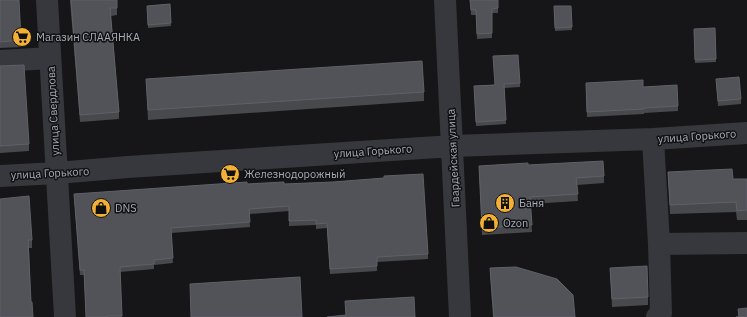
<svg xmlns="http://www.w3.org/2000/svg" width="747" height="317" font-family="'IBM Plex Sans',sans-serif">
	<rect width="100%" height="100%" fill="#161618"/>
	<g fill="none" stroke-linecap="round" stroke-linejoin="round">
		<!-- minor -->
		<path stroke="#37383d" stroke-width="22" d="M47,0L65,317
			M445,0L460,317
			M0,61L50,58
			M653,139L659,244L747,243
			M0,176L57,173L128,167L453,146L653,139L747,133
			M657,317L661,313L659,244"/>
	</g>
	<!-- wall -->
	<path fill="#47494d" d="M0,0L21,40V47L0,48Z
		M70,0H117V15L111,16L119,112V119L80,122Z
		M470,0H498V13H492V38L477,39L476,15H471Z
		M170,4L171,26L148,28L147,6Z
		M554,6H571L572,30L555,31Z
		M715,28L716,62L695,63L694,29Z
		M0,66L29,144V151L0,153Z
		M146,79L424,92V101L148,120Z
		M716,79L741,99V104L718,106Z
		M520,83V87L504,88L506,124L476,126L474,86Z
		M586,83L643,87L678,106V111L644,113V114L587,117Z
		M528,165L604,176V183L577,185L578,201L530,204L532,232L482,235L479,166Z
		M668,172L733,179H747V220H737L736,212L670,214Z
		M247,184H284L428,254V259L377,262V271L330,274L327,228L316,229V225L289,226V211L249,214L250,227L171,233L173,263L154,265V269L120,272L122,317H86L84,275H80L74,194Z
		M0,199L32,240V248H29L31,302Z
		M490,268L575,317H493L490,274Z
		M610,268L648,297V305L612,307Z"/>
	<!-- building -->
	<path fill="#525359" stroke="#5f6168" d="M0,0H19L21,40L0,42Z
		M71,0H117V8H110L119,112L80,115Z
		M470,0H498V8L492,9V33L477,34L476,10H471Z
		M170,4L171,23L148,25L147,6Z
		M554,6H571L572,27L555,28Z
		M715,28L716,59L695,60L694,29Z
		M518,55L520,83L504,84L506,120L476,122L474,86L495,85L493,56Z
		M422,61L424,92L148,110L146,79Z
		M24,65L29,144L0,146V66Z
		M739,77L741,99L718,101L716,79Z
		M643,80V87L677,85L678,106L644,108V109L587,112L586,83Z
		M603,161L604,176L576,178L578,194L530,197L532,225L482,228L479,166L528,163V165Z
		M732,169L733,179H747V210L737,211L736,202L670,205L668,172Z
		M423,174L428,254L377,257V266L330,269L327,223L316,224V220L289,221V206L249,209L250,222L171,228L173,258L154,260V264L120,267L122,316H107V317H86L84,270H80L74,194L247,182V184L284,182V184L333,182L384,178V176Z
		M29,196L32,240H28L31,302H32L33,317H0V199Z
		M647,266L648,297L612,299L610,268Z
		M516,267L557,279L573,295L575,317H494L490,268Z
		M300,277L302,317H191L190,284Z
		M414,297L415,317H327L346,315L345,301Z
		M747,308V317H736H739L738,309Z"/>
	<!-- icons -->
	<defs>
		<symbol id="supermarket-disc" viewBox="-11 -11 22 22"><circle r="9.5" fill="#f2b134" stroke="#111113"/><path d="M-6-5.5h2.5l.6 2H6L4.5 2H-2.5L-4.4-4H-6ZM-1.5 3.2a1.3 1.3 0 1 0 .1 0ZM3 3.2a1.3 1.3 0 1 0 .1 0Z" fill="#111"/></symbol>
		<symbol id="building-disc" viewBox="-11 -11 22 22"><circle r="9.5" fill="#f2b134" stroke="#111113"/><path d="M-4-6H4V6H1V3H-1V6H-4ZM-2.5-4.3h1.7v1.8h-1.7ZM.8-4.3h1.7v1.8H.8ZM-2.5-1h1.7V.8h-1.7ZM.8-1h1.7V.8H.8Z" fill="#111"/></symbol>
		<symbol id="shop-disc" viewBox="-11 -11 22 22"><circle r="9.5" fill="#f2b134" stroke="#111113"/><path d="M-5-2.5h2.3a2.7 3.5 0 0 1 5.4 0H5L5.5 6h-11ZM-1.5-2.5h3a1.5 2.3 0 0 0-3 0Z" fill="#111"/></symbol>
	</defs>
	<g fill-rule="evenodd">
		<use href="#supermarket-disc" x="11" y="26" width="22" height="22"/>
		<use href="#supermarket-disc" x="219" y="163" width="22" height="22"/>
		<use href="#building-disc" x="494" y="192" width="22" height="22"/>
		<use href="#shop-disc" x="90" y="197" width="22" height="22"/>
		<use href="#shop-disc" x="478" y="212" width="22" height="22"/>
	</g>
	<g text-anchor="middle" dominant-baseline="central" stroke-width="3" stroke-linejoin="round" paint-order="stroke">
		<!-- poi labels -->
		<g font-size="11" fill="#a8adb8" stroke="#111113" text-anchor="start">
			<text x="36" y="37">Магазин СЛААЯНКА</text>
			<text x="244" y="174">Железнодорожный</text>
			<text x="519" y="203">Баня</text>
			<text x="115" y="208">DNS</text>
			<text x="503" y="223">Ozon</text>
		</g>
		<!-- street labels -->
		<g font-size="11" fill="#a8adb8" stroke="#111113">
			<text transform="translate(53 111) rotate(-93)">улица Свердлова</text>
			<text transform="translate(697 136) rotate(-4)">улица Горького</text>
			<text transform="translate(373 151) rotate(-4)">улица Горького</text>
			<text transform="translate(453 158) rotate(-93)">Гвардейская улица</text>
			<text transform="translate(50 173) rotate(-3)">улица Горького</text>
		</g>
	</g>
</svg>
